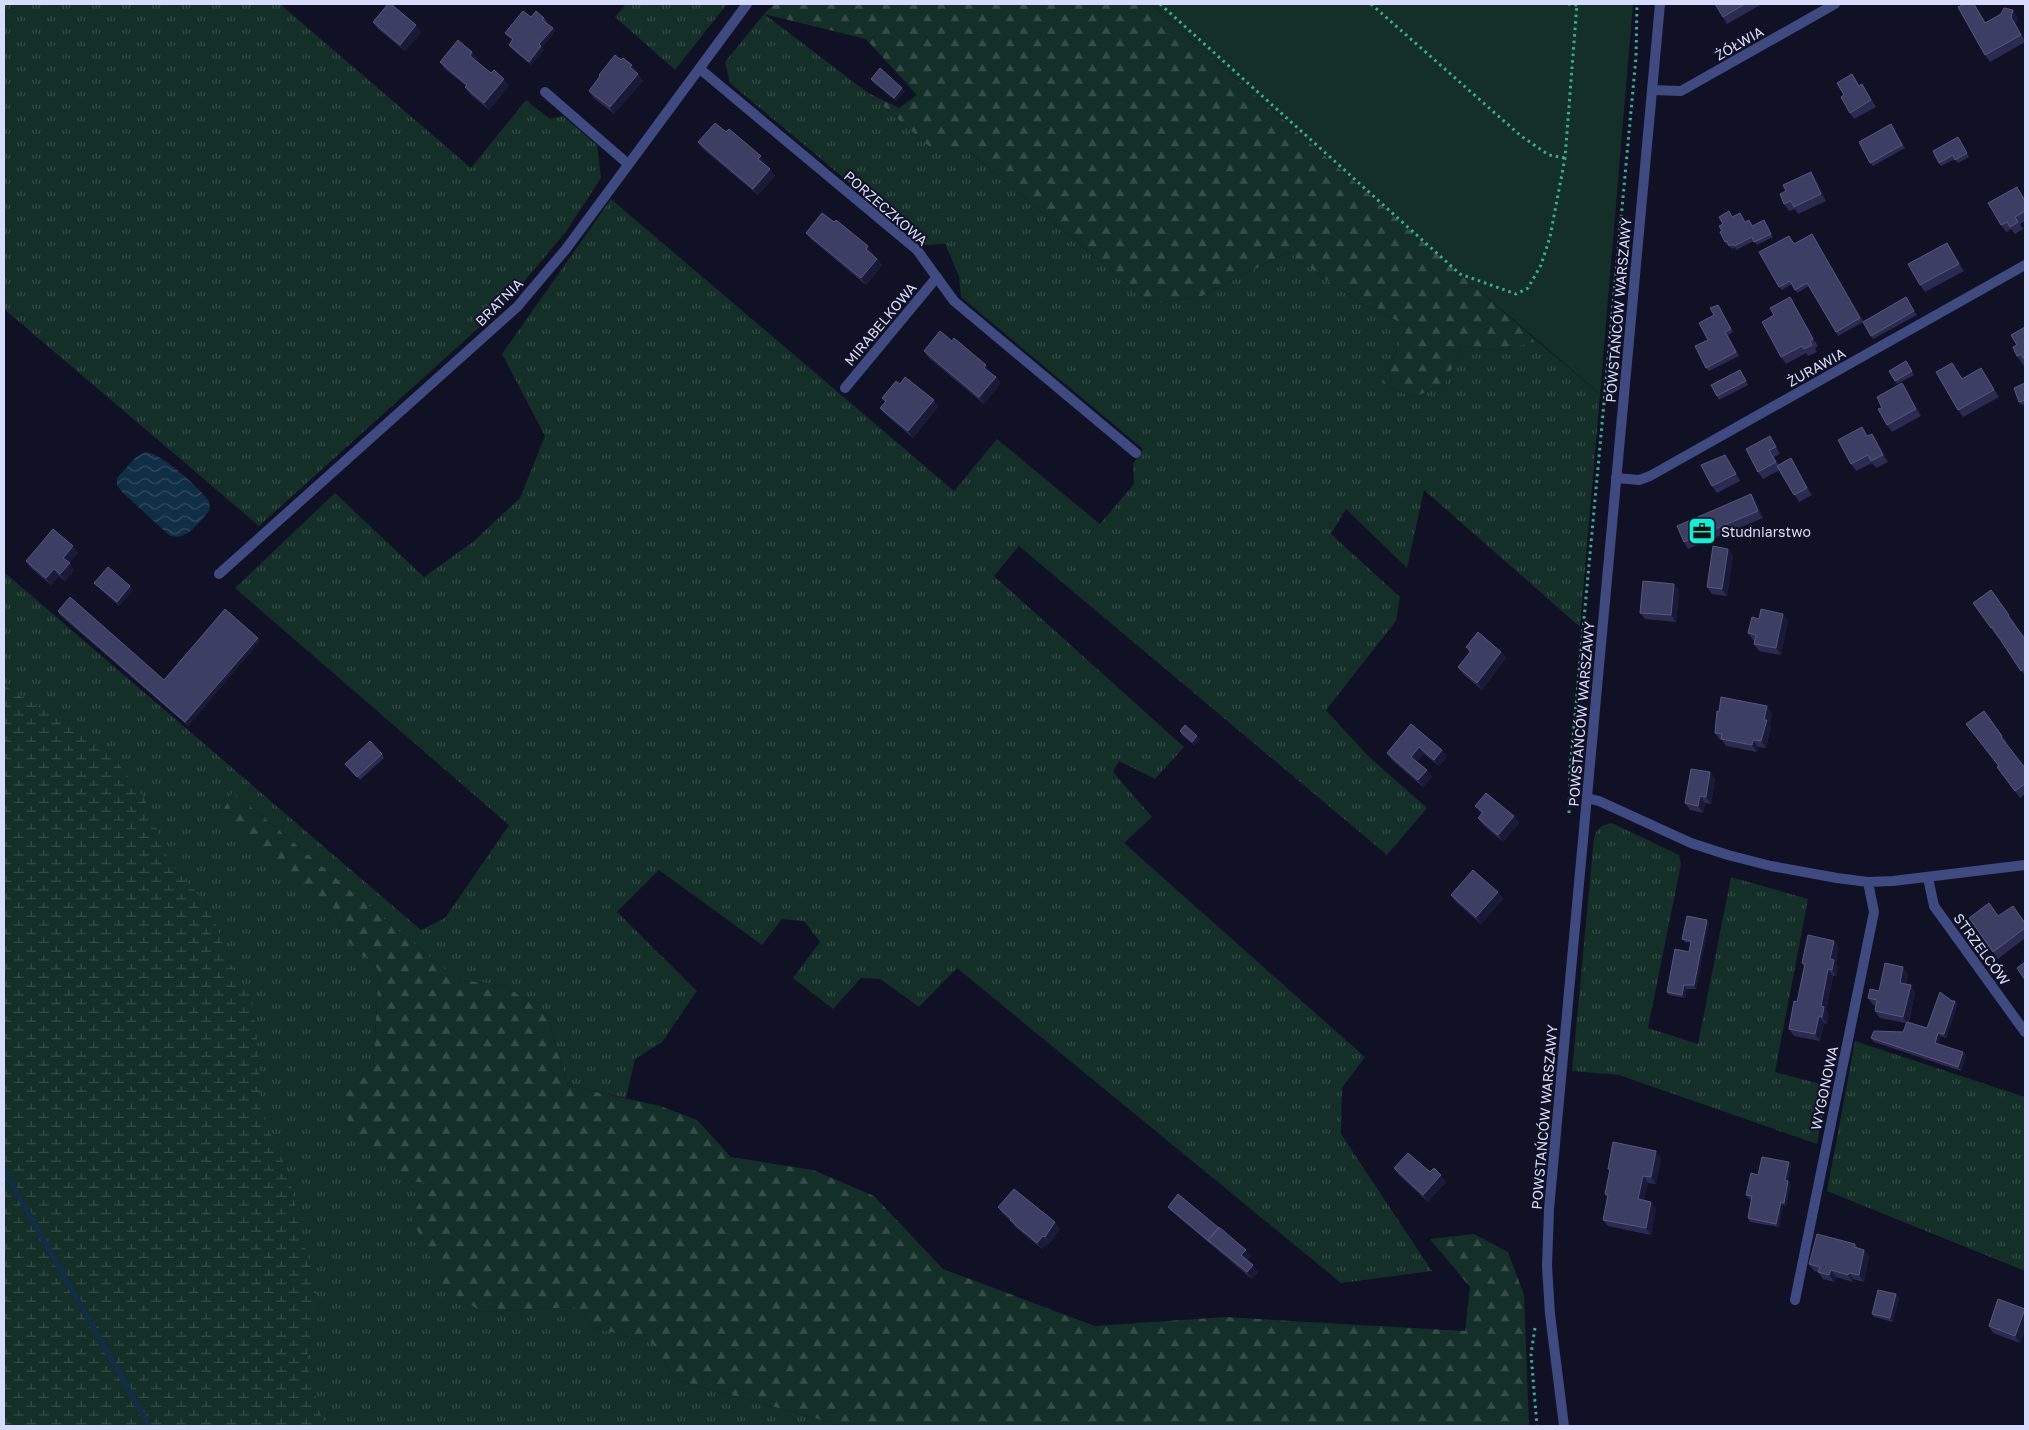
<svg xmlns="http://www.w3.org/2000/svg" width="2029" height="1430" font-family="'Golos Text',sans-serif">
	<defs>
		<pattern id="grass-tufts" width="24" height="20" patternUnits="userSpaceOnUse" patternTransform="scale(1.25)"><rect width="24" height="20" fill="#142e28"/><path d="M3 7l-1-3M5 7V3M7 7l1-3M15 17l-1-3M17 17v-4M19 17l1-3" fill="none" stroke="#354c48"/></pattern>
		<pattern id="forest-firs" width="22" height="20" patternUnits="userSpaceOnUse" patternTransform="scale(1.25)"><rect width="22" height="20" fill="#142e28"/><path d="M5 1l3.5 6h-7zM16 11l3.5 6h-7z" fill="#354c48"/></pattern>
		<pattern id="wetland-marsh" width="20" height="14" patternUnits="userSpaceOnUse" patternTransform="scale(1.25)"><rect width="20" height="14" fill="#142e28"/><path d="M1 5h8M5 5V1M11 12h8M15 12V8" fill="none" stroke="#354c48"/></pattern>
		<pattern id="water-waves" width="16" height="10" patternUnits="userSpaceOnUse" patternTransform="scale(1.25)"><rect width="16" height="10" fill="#102e45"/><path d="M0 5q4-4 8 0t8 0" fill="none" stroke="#324c61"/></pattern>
	</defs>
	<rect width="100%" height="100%" fill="#111125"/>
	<!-- grass -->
	<path fill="url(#grass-tufts)" d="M4,4H280L471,168L526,100L550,119L563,116L597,145L601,178L565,233L504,305L259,526L4,309Z
		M626,4H727L675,70L615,17Z
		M764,14L868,93L931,148H965L1152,304L1202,296L1288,252L1358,302L1408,326L1382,383L1413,397L1444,386L1462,346L1499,351L1537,341L1600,394L1580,627L1424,490L1407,568L1346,509L1331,534L1400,597L1396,621L1326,710L1367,755L1427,808L1387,855L1019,546L994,576L1184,747L1155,779L1119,761L1113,772L1152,817L1124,843L1365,1057L1342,1088L1341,1134L1432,1271L1341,1283L957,968L919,1007L880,979L861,978L833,1009L793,978L820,942L804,921L782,919L762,945L659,870L617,912L697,991L662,1042L635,1059L626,1098L568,1086L547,1015L506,986L456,979L233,792L221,816L333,907L346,940L379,970L373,1069L401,1180L432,1184L482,1312L576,1307L594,1328L651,1342L677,1380L843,1426H4V572L421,930L445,918L509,825L235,588L335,493L424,577L473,542L520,498L545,436L502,354L611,199L954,491L997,439L1100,524L1134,484L1133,464L1143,449L961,297L959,276L945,244L924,245L730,83L725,62Z
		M1612,823L1679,855L1681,864L1648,1028L1698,1044L1731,877L1808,899L1775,1072L1828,1086L1817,1144L1619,1075L1572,1071L1594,838C1597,827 1602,825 1612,823Z
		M1855,1041L2025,1097V1271L1827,1191Z"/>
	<!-- forest -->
	<path fill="url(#forest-firs)" d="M774,4H1151L1537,341L1499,351L1462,346L1444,386L1413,397L1382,383L1408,326L1358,302L1288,252L1202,296L1152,304L965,148H931L868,93L899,108L917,95L866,39L764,14Z
		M233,792L456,979L506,986L547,1015L568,1086L660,1106L697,1120L731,1157L813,1170L874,1196L943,1269L1095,1326L1225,1317L1465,1331L1470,1287L1430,1239L1474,1234L1508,1252L1524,1295L1529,1426H843L677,1380L651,1342L594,1328L576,1307L482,1312L445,1288L411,1217L431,1184L401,1180L362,1149L338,1100L373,1069L379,970L346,940L333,907L220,816Z"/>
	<!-- wetland -->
	<path fill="url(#wetland-marsh)" d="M4,685L108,750L145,799L169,862L211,909L227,958L253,1001L259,1061L261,1111L289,1175L299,1224L317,1292L306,1362L324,1426H4Z"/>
	<!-- green -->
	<path fill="#142e28" d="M1151,4H1633L1600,394L1460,274Z"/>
	<!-- water -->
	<path fill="url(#water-waves)" d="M145,452C162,453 198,487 209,501L210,510C200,521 186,543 169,535L122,492L117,485V478L135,458Z"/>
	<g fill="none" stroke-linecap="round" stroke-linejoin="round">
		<!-- stream -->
		<path stroke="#102e45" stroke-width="5.5" d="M4,1170L149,1426"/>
		<!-- path -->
		<path stroke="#38b08f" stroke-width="3" stroke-dasharray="2.5 4" stroke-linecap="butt" d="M1160,4L1460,274L1516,294L1528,288L1541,265L1550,237L1565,158L1577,4
			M1371,4L1521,136L1549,155L1565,158
			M1568,4L1577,5
			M1569,813L1570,770L1636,57L1637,4
			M1535,1328L1531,1354L1537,1426"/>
		<!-- service -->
		<path stroke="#3f4a80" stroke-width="10" d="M545,92L628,164
			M845,388L937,277"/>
		<!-- minor -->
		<path stroke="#3f4a80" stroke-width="10" d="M700,69L917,250L954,301L1136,453
			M1652,90L1681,91L1835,4
			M1616,478L1639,480L1650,476L2025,265
			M219,574L517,307L566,249L747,4
			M1587,798L1599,801L1691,843L1728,855L1771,866L1837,878L1868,882L1893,881L2025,865
			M1928,878L1934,906L2025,1032
			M1795,1300L1874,912L1868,882"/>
		<!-- tertiary -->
		<path stroke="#3f4a80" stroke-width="10" d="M1564,1426L1550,1314L1547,1266L1549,1209L1660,4"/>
	</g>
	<!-- wall -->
	<path fill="#2b2b51" d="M1715,4H1762L1727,24Z
		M1965,4H1974L1986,23L2013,10L2017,17L2016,24L2025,41V42L1990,62L1985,55Z
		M531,17L544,18L547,21L546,22L553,28L555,31L542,47L544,50L531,65L511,48L509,45L512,40L507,36L505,33Z
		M373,22L421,32L405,51L378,29Z
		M472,52L477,59L476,61L491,73L509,86L489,110L470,94L465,87L466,86L445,69L440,62Z
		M621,60L632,65L636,71V72L643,81L614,114L594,98L589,91L600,77L599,75Z
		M871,79L905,91L896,101L873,82Z
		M1862,84L1876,107L1854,119L1850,113L1860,85Z
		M1891,124L1905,148L1873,166L1870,163Z
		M1958,137L1969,157L1958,163L1955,159L1941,166L1939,163Z
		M698,142L766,163L765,164L770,169L775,176L758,195L703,149Z
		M1816,179L1826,201L1798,214L1795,209L1789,211L1784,204Z
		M2017,187L2025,200V221L2020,224L2023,229L2015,234L2011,229L2006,232L2001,225Z
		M1740,213L1745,222L1753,226L1766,224L1773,237L1757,245L1754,241L1736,250L1735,247L1732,249L1729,245H1727L1725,242L1722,231L1733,217Z
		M806,233L873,253L872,254L877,259L882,265L866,285L811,239Z
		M1812,234L1863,321L1908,301L1917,315L1873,339L1863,322L1838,336L1809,286L1797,293L1792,284L1782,290L1779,287L1794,244Z
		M1952,250L1964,271L1925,292L1920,285Z
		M1794,304L1818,346L1815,348L1817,352L1808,356L1806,353L1786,364L1781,357Z
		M1718,305L1733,332L1728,335L1739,356L1709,371L1706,368L1708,340L1714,315Z
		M2025,327V366H2024L2017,356V345Z
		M924,351L991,372L990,373L996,377L1000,384L984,404L929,358Z
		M1908,365L1914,375L1897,384L1895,381Z
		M1740,370L1748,385L1719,400L1717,396Z
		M1957,370L1962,378L1986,375L1999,397L1963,417L1958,410Z
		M2025,383V404L2022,405L2019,402Z
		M1907,390L1921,416L1892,432L1887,425L1882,408Z
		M882,398L934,400L938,407L913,438L885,414L880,408L885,402Z
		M1872,434L1877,441L1888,462L1876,468L1872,463L1856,471L1851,464L1867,436Z
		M1775,443L1780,454L1774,457L1779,465H1795L1812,495L1799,502L1780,470L1763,479L1758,472L1746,449Z
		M1725,455L1730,462L1740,481L1717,493L1712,486Z
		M1751,494L1756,501L1763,518L1688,549L1684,542Z
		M73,546L78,553L69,563L74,570L65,581L59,576L51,585L31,568L26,561Z
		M1733,555L1727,596L1712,594L1707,587Z
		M94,583L133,590L119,606L97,586Z
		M1674,584L1679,591L1676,622L1645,619L1640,613Z
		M1991,590L2016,625L2015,626L2025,639V676L1999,637L1998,638L1973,603Z
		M58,611L164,680L260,641L188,726L60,615Z
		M1759,619L1788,621L1781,655L1759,651L1754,644L1755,641L1753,640L1748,633Z
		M1466,647L1501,652L1506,658L1482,690L1463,674L1458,667L1470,653Z
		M1984,711L2007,743L2006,744L2025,768V794L2020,798L1997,767L1998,766L1966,724Z
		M1719,712L1772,713L1770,725L1771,727L1766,748L1758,747L1757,752L1726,746L1722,740H1720L1715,733Z
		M1411,724L1442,750L1447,757L1439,766L1424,754L1417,762L1427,770L1432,777L1423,787L1392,760L1387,753Z
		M1180,731L1197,736L1200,739L1194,745L1182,735Z
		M382,754L384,758L360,780L345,764Z
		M1710,772L1715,779L1711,804L1705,803L1703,813L1690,810L1685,803Z
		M1475,806L1514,816L1519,823L1503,842L1483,825L1478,818L1482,814Z
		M1498,892L1503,899L1481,924L1456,902L1451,895Z
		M1998,916L2025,923V938L1998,959L1969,918Z
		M1709,923L1696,989H1687L1685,998L1669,995L1667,992L1689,952L1691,943L1685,942L1682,939Z
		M1834,941L1839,948L1836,963L1838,967L1836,976H1833L1826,1010L1829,1014L1827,1024L1824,1023L1820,1041L1794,1036L1789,1029L1797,1002L1804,966L1802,963Z
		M1908,974L1906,984L1915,992L1909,1022L1927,1028L1952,1001H1955L1958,1004L1946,1038L1941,1036L1938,1044L1963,1052L1966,1055L1961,1071L1874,1042L1871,1038L1903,1032L1906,1023L1880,1018L1875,1011L1876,1006L1873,1005L1868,998Z
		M1661,1158L1656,1184L1648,1183L1644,1200L1651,1202L1656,1208L1651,1235L1608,1226L1603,1220L1607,1197L1605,1194L1610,1172L1608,1169Z
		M1789,1162L1791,1165L1788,1181L1791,1184L1786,1206L1783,1205L1779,1227L1750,1222L1748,1218L1751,1199H1749L1746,1195L1758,1175Z
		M1394,1168L1430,1172L1446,1182L1428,1202L1399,1175Z
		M998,1207L1060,1229L1049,1244L1048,1243L1042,1249L1015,1227L1012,1222L1003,1214Z
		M1168,1207L1251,1256L1247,1260L1258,1272L1252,1279L1170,1210Z
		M1855,1244L1858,1248L1864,1250L1869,1257L1864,1282L1853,1279V1282L1836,1277L1834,1282L1823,1279L1818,1272L1814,1271L1809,1264Z
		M1896,1294L1899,1298L1893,1322L1874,1317L1872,1314Z
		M2025,1309V1329L2020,1343L1993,1333L1989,1326Z"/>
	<!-- shaded-wall -->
	<path fill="#191938" d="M2013,10L2017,17L2016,24L2025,41L2011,17Z
		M416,25L421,32L405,51L400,45Z
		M553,28L555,31L542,47L544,50L531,65L529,62L539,44Z
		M472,52L477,59L474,62L470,56Z
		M632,65L636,71L634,74L630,67Z
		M638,74L643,81L614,114L610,107Z
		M504,79L509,86L489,110L484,103Z
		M902,88L905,91L896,101L894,98Z
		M761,156L766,163L763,166L758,159Z
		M770,169L775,176L758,195L753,189Z
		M1811,172L1816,179L1826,201L1821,194Z
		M1947,243L1952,250L1964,271L1959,264Z
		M868,246L873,253L871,256L866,249Z
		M877,259L882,265L866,285L861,278Z
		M1790,297L1818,346L1813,339Z
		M986,365L991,372L989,375L984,368Z
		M1981,368L1986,375L1999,397L1994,390Z
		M996,377L1000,384L984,404L979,397Z
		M1902,383L1907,390L1921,416L1916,409Z
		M934,400L938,407L913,438L908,431Z
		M1872,434L1877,441L1888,462L1883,455Z
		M1770,436L1775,443L1780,454L1776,447Z
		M1769,450L1774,457L1781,469L1776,462Z
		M1725,455L1730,462L1740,481L1736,474Z
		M1791,458L1795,465L1812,495L1807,488Z
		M1751,494L1756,501L1763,518L1758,511Z
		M73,546L78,553L68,565L63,558Z
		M1728,549L1733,555L1727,596L1722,589Z
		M70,563L74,570L65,581L60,574Z
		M54,569L59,576L51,585L46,578Z
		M1674,584L1679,591L1676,622L1671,615Z
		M130,586L133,590L119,606L117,602Z
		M1783,614L1788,621L1781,655L1776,648Z
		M258,638L260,641L188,726L185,722Z
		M1501,652L1506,658L1482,690L1477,683Z
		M1767,706L1772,713L1770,725L1771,727L1766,748L1761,741Z
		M1197,736L1200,739L1194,745L1192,742Z
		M1753,740L1758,747L1757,752L1752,745Z
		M1419,747L1424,754L1416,763L1411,757Z
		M1442,750L1447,757L1439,766L1434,760Z
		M1427,770L1432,777L1423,787L1418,780Z
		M1710,772L1715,779L1711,804L1706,797Z
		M1700,796L1705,803L1703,813L1698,806Z
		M1514,816L1519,823L1503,842L1498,835Z
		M1498,892L1503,899L1481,924L1476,917Z
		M1707,920L1709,923L1696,989L1694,985Z
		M1834,941L1839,948L1836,963L1838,967L1836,976L1832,970L1830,959Z
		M1903,967L1908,974L1905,990L1900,983Z
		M1828,969L1833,976L1826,1010L1829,1014L1827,1024L1822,1017L1821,1006Z
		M1684,985L1687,989L1685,998L1682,995Z
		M1911,985L1915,992L1908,1024L1903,1017Z
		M1955,1001L1958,1004L1946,1038L1944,1034Z
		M1819,1016L1824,1023L1820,1041L1815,1034Z
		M1938,1033L1941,1036L1938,1046L1935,1043Z
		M1963,1052L1966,1055L1961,1071L1958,1067Z
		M1656,1151L1661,1158L1656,1184L1651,1177Z
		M1789,1162L1791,1165L1787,1184L1785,1180Z
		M1441,1175L1446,1182L1428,1202L1423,1195Z
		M1643,1176L1648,1183L1643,1206L1638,1199Z
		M1788,1181L1791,1184L1786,1206L1784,1203Z
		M1651,1202L1656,1208L1651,1235L1646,1228Z
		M1781,1202L1783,1205L1779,1227L1776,1224Z
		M1055,1222L1060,1229L1049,1244L1045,1237Z
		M1043,1236L1048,1243L1042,1249L1037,1243Z
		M1246,1250L1251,1256L1246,1262L1241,1255Z
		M1864,1250L1869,1257L1864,1282L1859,1275Z
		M1253,1265L1258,1272L1252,1279L1247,1272Z
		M1831,1270L1836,1277L1834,1282L1829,1275Z
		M1849,1273L1853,1279V1282L1848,1275Z
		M1896,1294L1899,1298L1893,1322L1890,1318Z
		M2025,1309V1329L2020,1343L2015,1336Z"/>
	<!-- building -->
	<path fill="#3d3e63" stroke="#56577b" d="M388,4H391L416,25L400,45L373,22Z
		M1715,4H1745L1723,17Z
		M1965,4H1974L1985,23L2001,14L2004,8L2013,10L2011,17L2021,35L1985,55L1958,7Z
		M523,11L531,17L536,11L544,18L542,20L553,28L539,44L541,46L529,62L509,45L513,39L505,33Z
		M458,40L472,52L470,56L491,73L494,70L504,79L484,103L465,87L467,85L440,62Z
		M615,55L621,60L623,58L632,65L630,67L638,74L610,107L589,91L600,76L599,75Z
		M880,68L902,88L894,98L871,79Z
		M1852,74L1859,86L1862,84L1871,100L1850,113L1841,97L1844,95L1837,83Z
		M715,123L726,132L729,129L761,156L758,159L770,169L753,189L698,142Z
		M1891,124L1902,145L1870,163L1859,142Z
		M1958,137L1967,153L1955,160L1953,155L1939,163L1933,151Z
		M1811,172L1821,194L1794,207L1791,201L1784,204L1780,194L1786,191L1783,185Z
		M2017,187L2025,201V211L2015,217L2018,222L2010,227L2007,222L2001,225L1988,203Z
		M1729,211L1732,217L1740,213L1745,222L1749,220L1752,226L1764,220L1771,234L1754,242L1752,237L1734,246L1733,244L1729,246L1727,241L1725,242L1720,232L1722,231L1719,226L1723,224L1719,217Z
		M822,213L834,222L836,220L868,246L866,249L877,259L861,278L806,233Z
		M1812,234L1860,318L1836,332L1807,283L1795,290L1790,281L1779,287L1759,252L1789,236L1794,244Z
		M1947,243L1959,264L1920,285L1908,264Z
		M1790,297L1813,339L1810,341L1812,345L1804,349L1802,346L1781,357L1762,322L1774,315L1770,308Z
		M1906,297L1914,311L1871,336L1863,322Z
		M1718,305L1731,329L1725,332L1736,352L1706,368L1695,346L1708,340L1699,323L1714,315L1710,308Z
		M2025,327V358L2024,359L2021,354L2017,356L2013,347L2017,345L2011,335Z
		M940,331L952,341L954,338L986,365L984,368L996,377L979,397L924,351Z
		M1906,361L1912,371L1895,381L1889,371Z
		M1952,363L1962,379L1981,368L1994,390L1958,410L1936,372Z
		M1740,370L1746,381L1717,396L1711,385Z
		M905,377L934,400L908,431L880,408L886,401L882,398L896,381L900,384Z
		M1902,383L1916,409L1887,425L1878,409L1882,408L1877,397Z
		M2025,383V400L2019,402L2014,388Z
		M1862,427L1867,436L1872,434L1883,455L1871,461L1868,455L1851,464L1838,440Z
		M1770,436L1776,447L1769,450L1776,462L1758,472L1746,449Z
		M1725,455L1736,474L1712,486L1701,465Z
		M1791,458L1807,488L1794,495L1777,466Z
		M1751,494L1758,511L1684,542L1677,526Z
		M53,529L73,546L63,558L70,563L60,574L54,569L46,578L26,561Z
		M1713,546L1728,549L1722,589L1707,587Z
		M108,567L130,586L117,602L94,583Z
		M1643,581L1674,584L1671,615L1640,613Z
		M1991,590L2009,615L2008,616L2025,639V668L2021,671L1992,627L1991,628L1973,603Z
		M70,597L164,680L225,609L258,638L185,722L58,611Z
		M1761,609L1783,614L1776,648L1754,644L1756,635L1748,633L1752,617L1759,619Z
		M1478,632L1501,652L1477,683L1458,667L1471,651L1466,647Z
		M1721,697L1767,706L1764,720H1767L1761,741L1753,740L1752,745L1721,739L1722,734L1715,733L1717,711L1719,712Z
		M1984,711L2002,736L2001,737L2025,768V784L2015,791L1997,767L1999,766L1966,724Z
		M1411,724L1442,750L1434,760L1419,747L1411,757L1427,770L1418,780L1387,753Z
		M1185,725L1197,736L1192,742L1180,731Z
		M370,741L382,754L357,777L345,764Z
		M1691,769L1710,772L1706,797L1700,796L1698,806L1685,803Z
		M1486,793L1514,816L1498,835L1478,818L1483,812L1475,806Z
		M1473,870L1498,892L1476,917L1451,895Z
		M1989,903L1998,916L2013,906L2025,923V928L1993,952L1969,918Z
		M1687,916L1707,920L1694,985H1684L1682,995L1667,992L1675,949L1689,952L1691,941L1682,939Z
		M1808,935L1834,941L1830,959L1834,960L1832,970L1828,969L1821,1006L1824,1007L1822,1017L1819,1016L1815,1034L1789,1029L1794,1001L1797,1002L1805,964L1802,963Z
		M2025,962V980L2017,968Z
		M1885,963L1903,967L1900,983L1911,985L1903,1017L1875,1011L1877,1000L1868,998L1870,989L1879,991Z
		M1940,992L1952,1001H1955L1944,1034L1938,1033L1935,1043L1963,1052L1958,1067L1871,1038L1874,1031L1903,1032L1907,1022L1927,1028Z
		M1613,1142L1656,1151L1651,1177L1643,1176L1638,1199L1651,1202L1646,1228L1603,1220L1608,1195L1605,1194L1610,1169H1608Z
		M1408,1153L1430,1172L1434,1168L1441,1175L1423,1195L1394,1168Z
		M1762,1157L1789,1162L1785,1180L1788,1181L1784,1203L1781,1202L1776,1224L1748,1218L1752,1196L1746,1195L1751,1173L1758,1175Z
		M1014,1189L1055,1222L1045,1237L1043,1236L1037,1243L1010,1220L1011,1219L998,1207Z
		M1178,1194L1219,1228L1208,1240L1211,1243L1168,1207Z
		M1219,1227L1246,1250L1241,1255L1253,1265L1247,1272L1208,1240Z
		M1817,1234L1855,1244L1854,1247L1864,1250L1859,1275L1849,1273L1848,1275L1831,1270L1829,1275L1818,1272L1820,1267L1809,1264Z
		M1878,1290L1896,1294L1890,1318L1872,1314Z
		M1998,1299L2025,1309L2015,1336L1989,1326Z"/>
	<!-- icons -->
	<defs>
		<symbol id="office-square" viewBox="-11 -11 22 22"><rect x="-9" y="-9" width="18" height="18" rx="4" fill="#11efd6" stroke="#111125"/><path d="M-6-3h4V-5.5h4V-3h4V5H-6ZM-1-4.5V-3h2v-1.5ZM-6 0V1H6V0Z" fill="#111"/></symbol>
	</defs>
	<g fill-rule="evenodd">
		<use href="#office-square" x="1686" y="515" width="32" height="32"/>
	</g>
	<g text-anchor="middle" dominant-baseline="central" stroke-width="4" stroke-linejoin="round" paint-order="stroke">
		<!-- street labels -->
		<g font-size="14" fill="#d7dbfc" stroke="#111125">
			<text transform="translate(1739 43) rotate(-30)">ŻÓŁWIA</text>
			<text transform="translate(886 208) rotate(41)">PORZECZKOWA</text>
			<text transform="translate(499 302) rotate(-45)">BRATNIA</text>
			<text transform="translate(1618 310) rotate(-85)">POWSTAŃCÓW WARSZAWY</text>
			<text transform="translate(880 324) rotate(-50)">MIRABELKOWA</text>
			<text transform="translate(1816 367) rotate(-29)">ŻURAWIA</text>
			<text transform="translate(1581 714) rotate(-85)">POWSTAŃCÓW WARSZAWY</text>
			<text transform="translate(1982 949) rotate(54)">STRZELCÓW</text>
			<text transform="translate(1824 1088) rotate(-78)">WYGONOWA</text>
			<text transform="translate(1544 1117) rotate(-85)">POWSTAŃCÓW WARSZAWY</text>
		</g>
		<!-- poi labels -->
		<g font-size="14" fill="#d7dbfc" stroke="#111125" text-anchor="start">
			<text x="1721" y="531">Studniarstwo</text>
		</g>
	</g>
	<!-- border -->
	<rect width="2029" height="1430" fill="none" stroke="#d7dbfc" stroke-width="10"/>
</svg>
